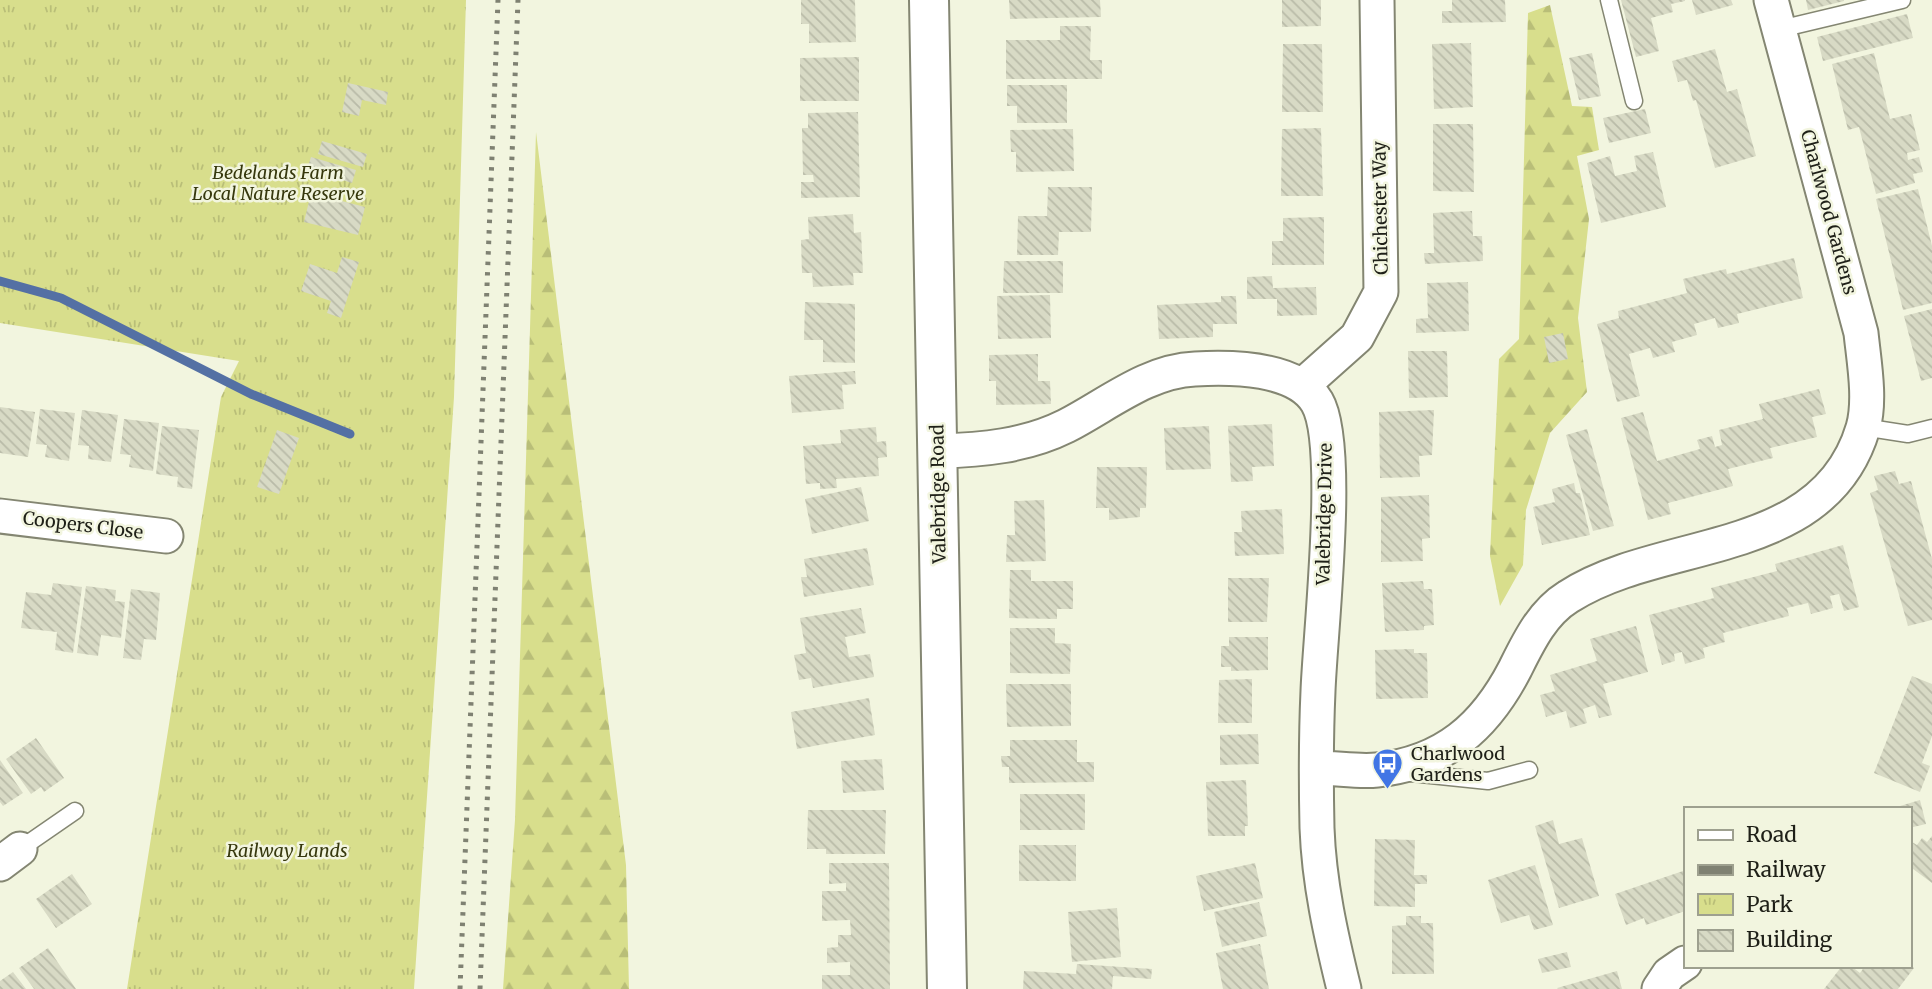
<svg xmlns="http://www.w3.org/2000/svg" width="1932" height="989" font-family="Merriweather,serif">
	<defs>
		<pattern id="forest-firs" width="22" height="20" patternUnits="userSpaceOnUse" patternTransform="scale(1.75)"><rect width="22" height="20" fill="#d8de8c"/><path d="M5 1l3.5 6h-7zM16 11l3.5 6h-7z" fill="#b9be78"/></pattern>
		<pattern id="park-tufts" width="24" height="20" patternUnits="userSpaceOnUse" patternTransform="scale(1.75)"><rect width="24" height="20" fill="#d8de8c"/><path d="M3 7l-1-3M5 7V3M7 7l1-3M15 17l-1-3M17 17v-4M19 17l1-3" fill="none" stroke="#b9be78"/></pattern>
		<pattern id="building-back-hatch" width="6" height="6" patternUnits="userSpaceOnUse" patternTransform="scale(1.75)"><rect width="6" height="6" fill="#d8dac5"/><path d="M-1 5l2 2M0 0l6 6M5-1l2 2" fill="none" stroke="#b9bba8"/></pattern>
	</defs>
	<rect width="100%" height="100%" fill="#f2f5df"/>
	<!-- forest -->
	<path fill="url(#forest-firs)" d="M1550,5L1572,106L1592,107L1599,150L1577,156L1589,219L1578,318L1587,392L1550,433L1526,510L1523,565L1500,606L1490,556L1499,359L1519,339L1528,13Z
		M536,132L626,865L629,989H503L515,820Z"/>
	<!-- park -->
	<path fill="url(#park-tufts)" d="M0,0H466L454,397L414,989H127L221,397L239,361L0,323Z"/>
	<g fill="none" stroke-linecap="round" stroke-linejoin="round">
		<!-- stream -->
		<path stroke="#5470a4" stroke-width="9" d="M0,281L61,298L251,394L350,434"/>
	</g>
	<!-- building -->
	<path fill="url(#building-back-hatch)" d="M801,0H855L856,42L809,43V24H801Z
		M1009,0H1100L1101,17L1010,19Z
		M1282,0H1321V26L1282,27Z
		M1452,0H1505L1506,22L1442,23V11H1452Z
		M1621,0H1685V1L1671,4L1673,12L1651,18L1659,51L1636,57Z
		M1692,0H1731L1733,5L1696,15Z
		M1806,0H1844V1L1808,10Z
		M1907,14L1913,38L1823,61L1817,37Z
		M1060,26H1091L1090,60H1102V79H1006V40H1060Z
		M1471,43L1473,107L1434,109L1432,44Z
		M1283,44H1322L1323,112H1282Z
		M1715,49L1727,92L1737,89L1756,156L1715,168L1696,100L1693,101L1687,80L1678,82L1672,61Z
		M1592,53L1601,96L1579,100L1569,58Z
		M1874,53L1890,119L1911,114L1920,150L1907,153L1908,160L1919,157L1923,172L1913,174L1915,183L1876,194L1859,127L1848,130L1832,64Z
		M859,57V101H800V58Z
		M348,83L388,92L386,105L362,100L359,116L342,112Z
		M1007,85H1067V123H1017V106H1007Z
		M1645,109L1651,133L1609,143L1603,118Z
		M858,112L860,197L801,198V182H814L813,175H803L802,128H808V113Z
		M1433,124H1473L1474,192L1433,191Z
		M1321,128L1323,196H1281L1282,129Z
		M1073,129L1074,171L1016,172V152H1011L1010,130Z
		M322,141L367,154L363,167L318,154Z
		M1653,152L1666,207L1601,223L1587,163L1610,156L1615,176L1637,171L1634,156Z
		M311,157L356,170L352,183L307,169Z
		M1048,187H1092L1091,232H1059L1058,255H1017L1018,216H1047Z
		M1918,189L1932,246V303L1903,310L1876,199Z
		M311,193L365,207L358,235L304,222Z
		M1472,211L1473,236H1482L1483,261L1425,264L1424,253H1434L1433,213Z
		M853,214L854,233L861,232L863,273H853L854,285L813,287L812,273H802L801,240L809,239L808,217Z
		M1324,217V265H1272V241H1283V218Z
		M342,257L359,262L341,318L327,313L331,301L301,291L310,264L337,273Z
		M1794,258L1803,298L1737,314L1739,323L1718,328L1715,318L1694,324L1697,335L1672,342L1675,352L1653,358L1650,348L1629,354L1640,396L1617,402L1597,324L1619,318L1618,311L1687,293L1683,279L1726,269L1727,274Z
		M1004,261H1063V293H1003Z
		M1272,276L1273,288L1316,287L1317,315L1277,316V299H1247V277Z
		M1468,282L1469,331L1416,333V319L1428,318L1427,283Z
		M1050,295L1051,338L998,339L997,296Z
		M1221,296H1236L1237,324H1213V337L1159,339L1157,305L1221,302Z
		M805,302L855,304V363L823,362V340H804Z
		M1932,309V378L1921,381L1904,316Z
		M1563,333L1568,359L1549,363L1544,337Z
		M1408,351H1447L1448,397L1409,398Z
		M1038,354V381H1050L1051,404L996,405V381H989V355Z
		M855,371L856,384L842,385L844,409L792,413L789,376Z
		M1819,389L1826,414L1812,417L1817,437L1770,448L1773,458L1728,469L1733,486L1668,503L1671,514L1648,520L1621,418L1643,412L1657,461L1700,449L1697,440L1712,436L1715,447L1722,445L1719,430L1763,419L1759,404Z
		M0,407L35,412L28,457L0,453Z
		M40,409L75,413L69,461L45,457L47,445L36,444Z
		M82,410L118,415L111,462L88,459L89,446L78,445Z
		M1434,410L1432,455L1419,456L1420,477L1380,478L1379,412Z
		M124,419L159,423L153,471L129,467L131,455L120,454Z
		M1272,424L1274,466L1252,467L1253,481L1231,482L1228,426Z
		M162,426L199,430L192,489L177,487L178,477L156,474Z
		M1209,426L1211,469L1166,470L1164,428Z
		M876,427L877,442L886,441L887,457L878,458L879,476L836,479L837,488L820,489V483L806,484L803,446L841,443L840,430Z
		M1587,429L1614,526L1593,531L1566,435Z
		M277,430L299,438L279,494L257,487Z
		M1097,467H1147L1146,508H1140V517L1109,520V508H1096Z
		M1895,471L1899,484L1911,481L1932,559V620L1908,626L1870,493L1878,490L1874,476Z
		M1574,483L1576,493H1580L1590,535L1542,545L1533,507L1555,502L1552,489Z
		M861,487L869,521L812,534L805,499Z
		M1429,495L1430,538L1422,539L1423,561L1381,562V497Z
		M1044,500L1046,561L1006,562L1007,535H1015L1014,501Z
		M1282,509L1284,554L1235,556L1234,532H1242L1241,511Z
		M1843,545L1859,607L1844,611L1839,594L1830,596L1833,608L1811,614L1808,603L1787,608L1789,616L1723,633L1725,642L1703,648L1705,658L1685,664L1682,652L1674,654L1675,661L1662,665L1649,615L1714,598L1711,588L1777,571L1775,564Z
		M867,548L874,585L804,597L801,577H807L804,559Z
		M1010,570H1031V581H1073V609H1057V619L1009,618Z
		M1228,578H1269L1267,622H1228Z
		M1423,581L1424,589H1432L1434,625L1424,626V630L1385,632L1382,583Z
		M53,583L82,587L73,653L55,650L57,632L21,628L26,592L51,595Z
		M86,586L116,590L115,601L125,602L121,638L101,635L98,656L77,653Z
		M131,589L160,593L156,640L144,639L141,660L123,658Z
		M861,608L866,633L845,637L849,657L870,654L874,677L813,688L811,678L799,680L794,655L806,653L800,618Z
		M1636,626L1648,672L1603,684L1612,715L1599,718L1595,705L1583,709L1587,723L1570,728L1566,711L1546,717L1540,695L1555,691L1550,675L1597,661L1590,639Z
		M1010,628H1055V643L1071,644L1070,674L1010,673Z
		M1229,637H1268V670L1231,671V667H1221V646H1229Z
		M1414,649V653H1427L1428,698L1376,699L1375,650Z
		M1912,676L1932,684V736L1922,763L1930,766L1920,792L1874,773Z
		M1252,679V723H1218L1219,680Z
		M1006,684H1071V726L1007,727Z
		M869,698L875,735L797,749L791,712Z
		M1258,734L1259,764L1220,765V735Z
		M36,738L64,778L44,792L41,787L31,794L6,759Z
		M1010,740H1077V762H1094V782L1009,783V767H1002L1001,756H1010Z
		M882,759L884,790L843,793L841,761Z
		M0,760L23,793L3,806L0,802Z
		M1246,780L1248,826H1245V836H1208L1206,782Z
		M1020,794H1085V830H1020Z
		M1920,800L1926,824L1909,828V809H1890Z
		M808,810H886L885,854H826V849H807Z
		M1553,820L1559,844L1582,838L1599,896L1559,908L1535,826Z
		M1932,836V883L1909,866V845L1912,842L1917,845L1922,838L1927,842Z
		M1375,839L1415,840L1414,875H1427V884H1415V907L1374,906Z
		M1019,845H1076V881H1019Z
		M829,863H889L890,989H822V975H850V962L827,963V948L838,947V935H851L850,920L822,921V891H846V883L829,884Z
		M1255,863L1263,898L1204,911L1196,876Z
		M1535,865L1553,925L1534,930L1529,915L1501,923L1488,880Z
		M1683,871L1685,911L1646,925L1644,918L1626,925L1615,894Z
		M72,874L92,904L56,928L36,899Z
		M1259,902L1267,936L1222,947L1214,912Z
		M1117,908L1121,957L1072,962L1068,912Z
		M1406,916H1421V923H1433L1434,974H1392V926L1406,925Z
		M1260,944L1269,989H1223L1216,953Z
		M48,948L76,989H34L19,968Z
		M1567,952L1571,967L1542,973L1538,959Z
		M1077,964L1152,969L1151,979L1113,976L1112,989H1023L1024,971L1076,974Z
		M1909,964L1914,968L1898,989H1824L1842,966H1851L1860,973L1865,966Z
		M1617,971L1622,989H1558L1557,988Z
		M13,972L26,989H0V981Z"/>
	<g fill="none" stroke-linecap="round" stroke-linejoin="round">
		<defs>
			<path id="lane" d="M1609,0L1634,101
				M1780,29L1902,0
				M1863,427L1908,434L1932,428
				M1411,773L1488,781L1529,770
				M20,849L75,811"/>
			<path id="street" d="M1302,386L1357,337L1381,292L1377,0
				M938,451C982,450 1026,446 1066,426C1107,405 1147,371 1195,369C1231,367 1296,367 1317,402C1342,444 1320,634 1318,691C1316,736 1316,783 1317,828C1319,883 1331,936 1344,989
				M0,516L166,536
				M1318,768C1337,768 1358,772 1377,770C1444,763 1485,727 1515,669C1528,643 1542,613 1568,597C1662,536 1824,560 1863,428C1871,400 1864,362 1861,333L1771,0
				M0,864L20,849
				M1659,989L1669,974L1685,963"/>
			<path id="secondary" d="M929,0L947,989"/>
		</defs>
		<!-- lane casing -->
		<use href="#lane" stroke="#848672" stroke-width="19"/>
		<!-- street casing -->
		<use href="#street" stroke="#848672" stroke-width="37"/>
		<!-- secondary casing -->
		<use href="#secondary" stroke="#848672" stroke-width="42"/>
		<!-- lane -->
		<use href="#lane" stroke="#fff" stroke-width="16"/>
		<!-- street -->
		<use href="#street" stroke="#fff" stroke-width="33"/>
		<!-- secondary -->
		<use href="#secondary" stroke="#fff" stroke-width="38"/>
		<!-- rail -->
		<path stroke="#7f8172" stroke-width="5" stroke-dasharray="3.5 7" stroke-linecap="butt" d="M460,989L498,0
			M480,989L518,0"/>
	</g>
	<!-- icons -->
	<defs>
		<symbol id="bus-pin" viewBox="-11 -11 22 30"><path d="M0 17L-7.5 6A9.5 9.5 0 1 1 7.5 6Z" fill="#4175e5" stroke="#f2f5df"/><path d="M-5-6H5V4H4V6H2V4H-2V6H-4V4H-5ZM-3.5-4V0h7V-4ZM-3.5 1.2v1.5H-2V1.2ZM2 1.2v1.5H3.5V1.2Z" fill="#fff"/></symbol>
	</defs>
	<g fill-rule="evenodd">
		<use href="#bus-pin" x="1370" y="746" width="35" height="47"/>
	</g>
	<g text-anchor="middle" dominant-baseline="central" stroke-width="5" stroke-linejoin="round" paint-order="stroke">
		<!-- park labels -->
		<g font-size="18" font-style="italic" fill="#36380d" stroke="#f2f5df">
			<text x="278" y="172">Bedelands Farm<tspan x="278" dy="21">Local Nature Reserve</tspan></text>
			<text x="287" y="850">Railway Lands</text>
		</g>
		<!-- street labels -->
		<g font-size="18" fill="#1f2018" stroke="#f2f5df">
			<text transform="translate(1380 208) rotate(-91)">Chichester Way</text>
			<text transform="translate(1829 212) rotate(75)">Charlwood Gardens</text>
			<text transform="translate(938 494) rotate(-91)">Valebridge Road</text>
			<text transform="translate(1324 514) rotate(-89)">Valebridge Drive</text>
			<text transform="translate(83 525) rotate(7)">Coopers Close</text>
		</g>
		<!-- poi labels -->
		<g font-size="18" fill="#1f2018" stroke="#f2f5df" text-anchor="start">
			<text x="1411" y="753">Charlwood<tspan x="1411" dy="21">Gardens</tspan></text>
		</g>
	</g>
	<!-- legend -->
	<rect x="1684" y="807" width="228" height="161" fill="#f2f5df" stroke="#9ea08f" stroke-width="2"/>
	<rect x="1698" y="830" width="35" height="10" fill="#ffffff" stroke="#9ea08f" stroke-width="2"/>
	<text x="1746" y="842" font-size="21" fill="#1f2018">Road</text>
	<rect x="1698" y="865" width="35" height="10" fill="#7f8172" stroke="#9ea08f" stroke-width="2"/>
	<text x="1746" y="877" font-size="21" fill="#1f2018">Railway</text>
	<rect x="1698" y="894" width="35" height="21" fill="url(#park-tufts)" stroke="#9ea08f" stroke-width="2"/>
	<text x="1746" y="912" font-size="21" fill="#1f2018">Park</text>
	<rect x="1698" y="930" width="35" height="21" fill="url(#building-back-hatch)" stroke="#9ea08f" stroke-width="2"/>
	<text x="1746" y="947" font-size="21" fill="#1f2018">Building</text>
</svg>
